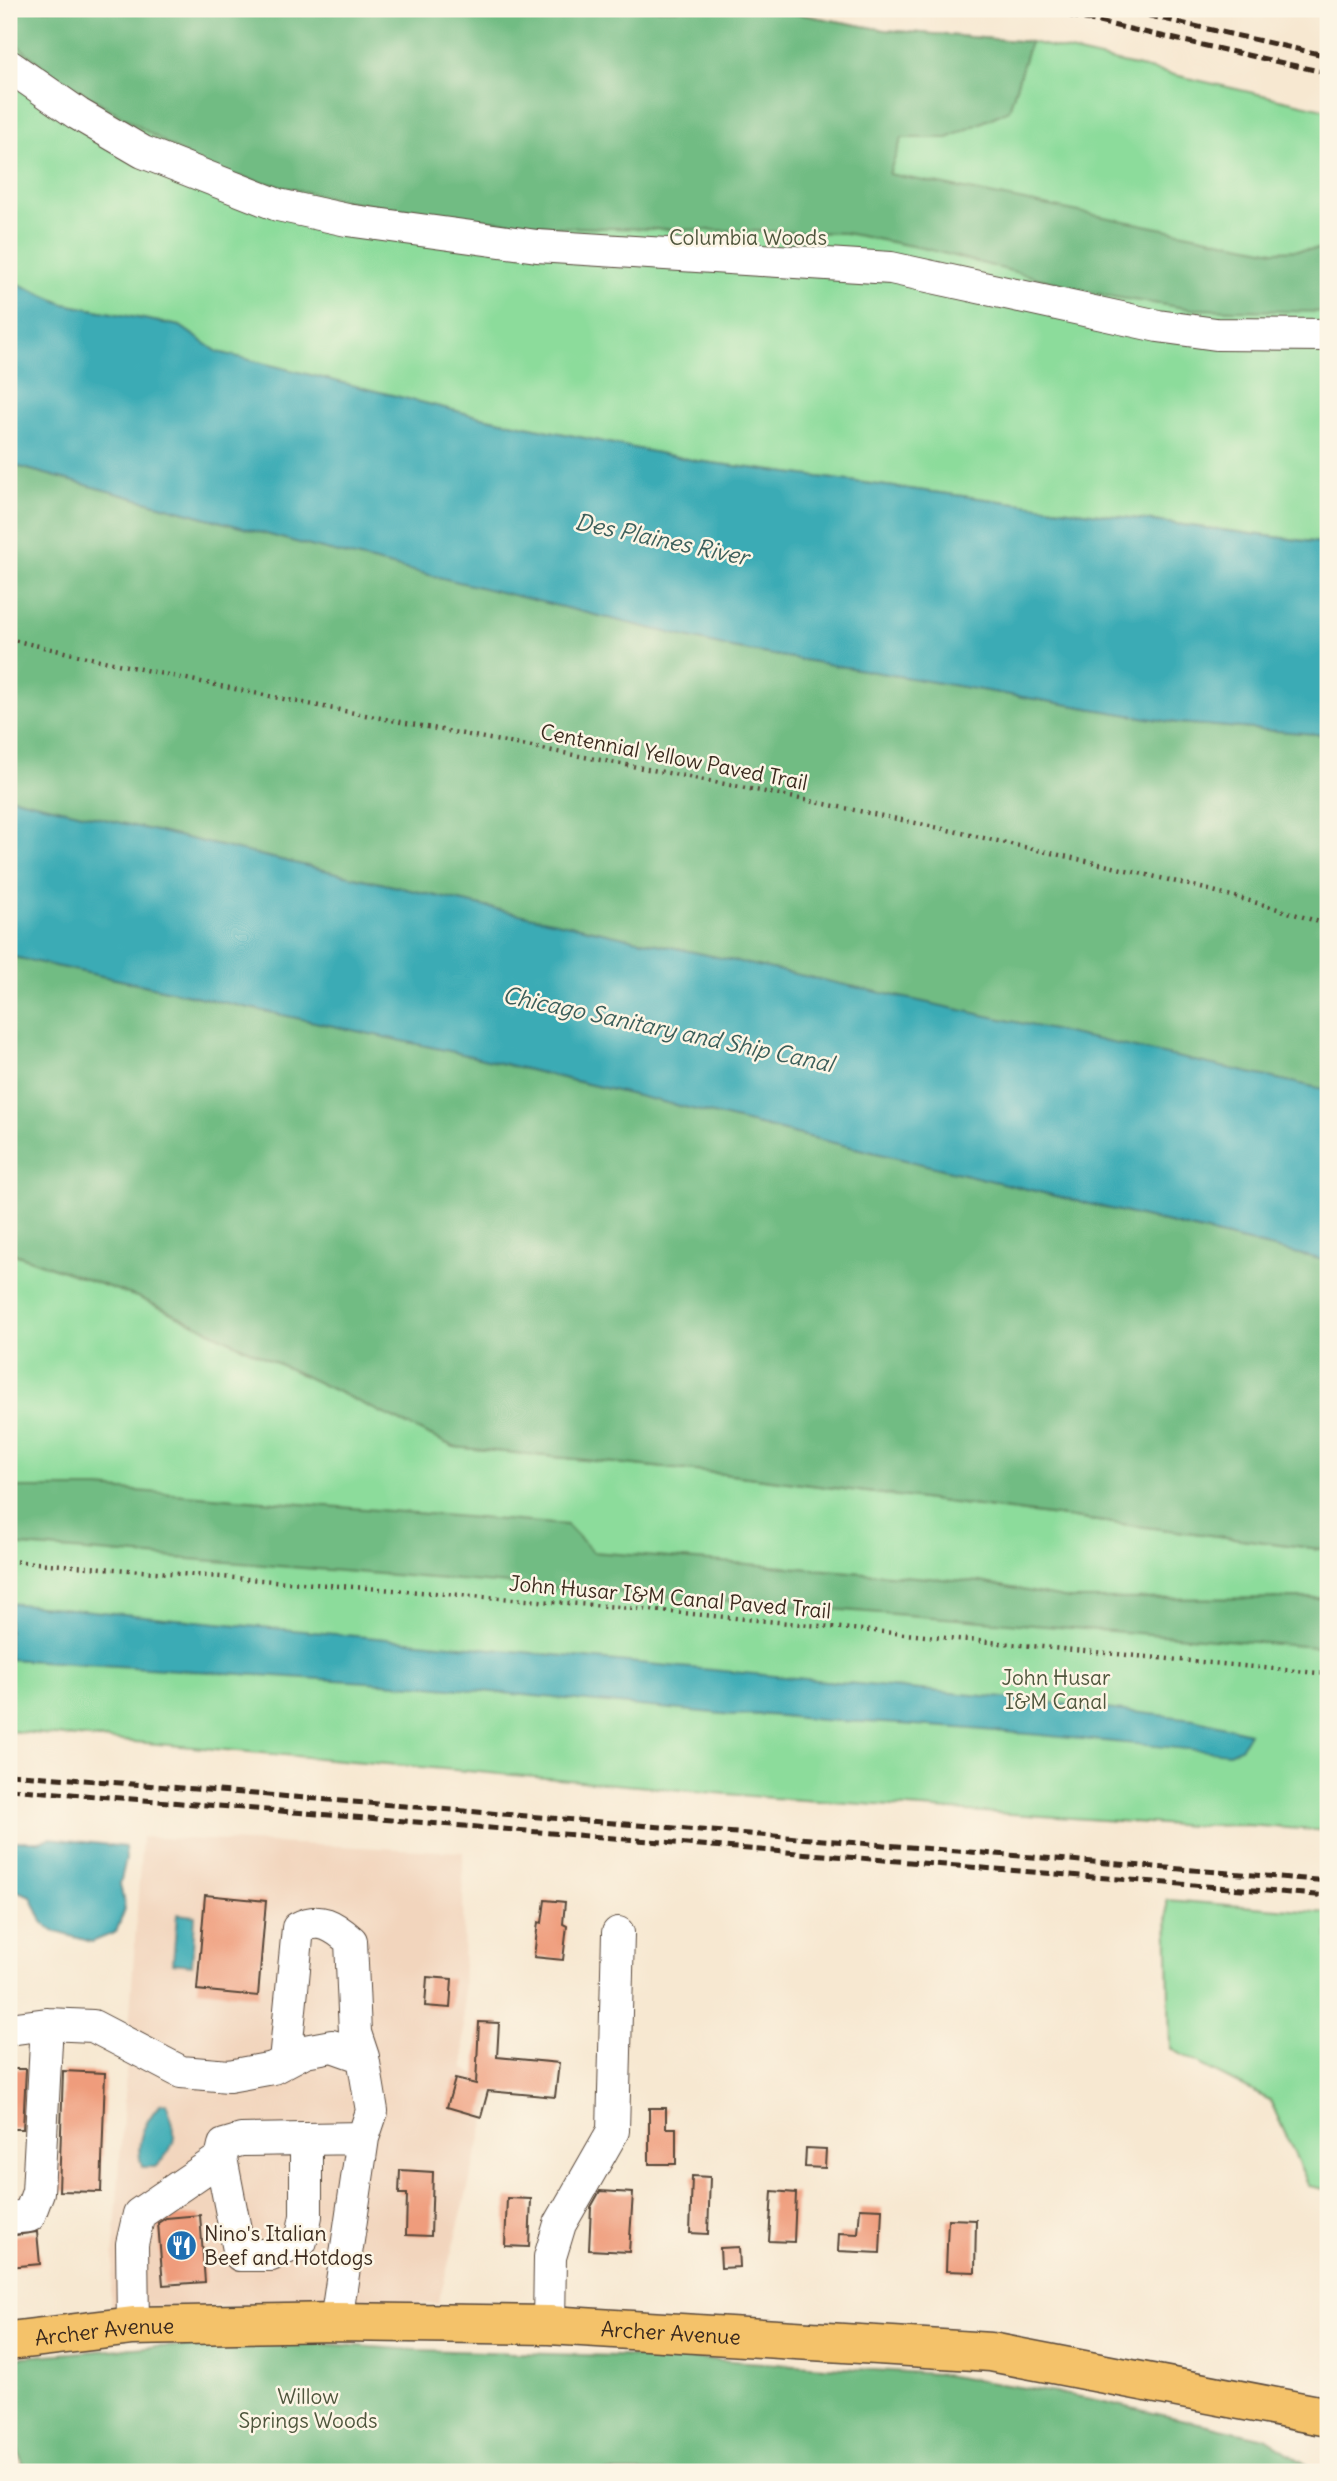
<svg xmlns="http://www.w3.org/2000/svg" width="1337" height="2481" font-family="Delius,sans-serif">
	<rect width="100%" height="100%" fill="#fcf5e5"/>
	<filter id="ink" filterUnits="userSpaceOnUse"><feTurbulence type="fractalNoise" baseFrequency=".0143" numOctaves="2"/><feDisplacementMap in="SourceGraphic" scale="14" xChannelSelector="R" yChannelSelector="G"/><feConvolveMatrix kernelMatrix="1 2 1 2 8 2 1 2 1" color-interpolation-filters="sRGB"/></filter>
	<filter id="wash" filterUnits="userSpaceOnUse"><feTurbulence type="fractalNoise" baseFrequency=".00686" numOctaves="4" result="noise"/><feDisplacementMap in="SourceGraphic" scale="28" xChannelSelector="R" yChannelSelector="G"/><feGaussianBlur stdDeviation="1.57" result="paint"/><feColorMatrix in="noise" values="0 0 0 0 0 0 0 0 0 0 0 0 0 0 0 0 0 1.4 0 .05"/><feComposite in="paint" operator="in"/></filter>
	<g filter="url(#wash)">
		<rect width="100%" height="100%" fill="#f7e8d1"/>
		<!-- built -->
		<path fill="#f2d5bd" d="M142,1837L463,1852L464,2068L494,2088L438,2304L110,2307Z"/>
		<!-- green -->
		<path fill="#8cdc9b" stroke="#64835c" stroke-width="2" d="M9,9H771L885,30L1030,42L1328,110V544L697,461L477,416L217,352L180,326L64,304L9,280Z
			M14,1254L140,1298L454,1447L715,1473L1328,1550V1831L1245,1825L1192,1826L773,1798L9,1731V1498L99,1488H9V1255Z
			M1167,1900L1328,1913V2190L1309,2186L1270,2100L1170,2049Z"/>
		<!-- forest -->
		<path fill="#71bc83" stroke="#567350" stroke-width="2" d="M9,9H771L885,30L1030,42L1009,110L948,138H902L889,174L1274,251L1328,249V312L1191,309L1107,296L927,249L845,233L563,227L453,217L345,201L210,170L48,71L9,38Z
			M9,464L314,547L732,648L1177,723L1328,735V1090L436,896L9,797Z
			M9,956L454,1052L1328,1261V1550L715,1473L454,1447L140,1298L15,1254L9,1255Z
			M9,1488H99L567,1525L593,1552L980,1582L1069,1599L1328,1598V1648L9,1545Z
			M308,2343L417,2350L685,2358L937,2374L1087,2398L1265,2438L1318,2472H24L9,2413V2358L147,2347Z"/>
		<!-- water -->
		<path fill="#3aabb5" stroke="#3a6a6a" stroke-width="2" d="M9,280L64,304L180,326L218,352L477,416L697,461L1328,544V735L1177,723L732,648L314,547L9,464Z
			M9,797L436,896L1328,1090V1261L454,1052L9,956Z
			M9,1603L1036,1701L1194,1719L1249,1733L1240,1748L1229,1753C1099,1741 969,1726 839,1721C803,1720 769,1712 733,1715L428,1686L9,1659Z
			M50,1838L125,1847L126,1859L120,1884L125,1909L116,1932L92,1942L53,1931L42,1922L31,1896L9,1888V1841H39Z
			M177,1914L195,1916L192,1965L173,1963Z
			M166,2103C177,2132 180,2144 155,2167H142C134,2142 144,2123 160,2104Z"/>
		<g id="blocks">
			<!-- building -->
			<path fill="#ef9c7c" d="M205,1895L266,1901L258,1996L197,1990Z
				M545,1900L565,1902L563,1924L567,1926L563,1960L534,1957L538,1922L542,1923Z
				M427,1977L452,1979L450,2008L425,2006Z
				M479,2022L499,2023L497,2057L559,2063L555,2097L488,2091L481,2117L447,2107L455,2079L476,2084Z
				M9,2069H26L23,2129H9Z
				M63,2071L105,2073L101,2192L59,2191Z
				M649,2108H666V2128H676V2164H649Z
				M806,2148L826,2149L825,2168L805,2167Z
				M400,2170L433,2172L431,2236L406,2235L407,2194H399Z
				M692,2176L710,2177L708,2234L690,2233Z
				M600,2191L633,2193L629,2252L589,2250L591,2207Z
				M772,2191L796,2193L794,2242L769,2241Z
				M507,2198L531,2199L529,2247L505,2246Z
				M860,2208L882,2209L880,2253L838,2251L839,2233L858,2234Z
				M200,2215L205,2282L163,2285L158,2223L166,2218Z
				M948,2219L976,2220L975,2272L946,2271Z
				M37,2232L40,2264L9,2267V2236Z
				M739,2247L740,2267L721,2268L720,2248Z"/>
		</g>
	</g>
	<g filter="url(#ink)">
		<use href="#blocks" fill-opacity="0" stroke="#574639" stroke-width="2"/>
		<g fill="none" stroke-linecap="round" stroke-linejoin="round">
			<defs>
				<path id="minor" d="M9,66L78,114L143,152L278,205L347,220L537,246L891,268L1158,326L1216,334L1328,335
					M9,2029L47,2024L93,2026L181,2072L229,2076L273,2068L305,2051L332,2046L363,2057L372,2111L363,2138L336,2322
					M285,2061L298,1928C320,1916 334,1926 351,1941L355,2033L363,2057
					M306,2139V2216L301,2241L271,2255H240L221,2158L224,2145L241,2140L363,2138
					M9,2218L29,2216L38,2192L47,2024
					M549,2325L550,2257L560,2224L613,2131L618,1933
					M133,2326L132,2244L139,2214L221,2158"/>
				<g id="major">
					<path id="s1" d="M9,2341L133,2326L336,2322L549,2325L991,2352L1328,2417"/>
				</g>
			</defs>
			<!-- minor casing -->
			<use href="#minor" stroke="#574639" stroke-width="34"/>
			<!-- major casing -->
			<use href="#major" stroke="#574639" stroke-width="41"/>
			<!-- path -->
			<path stroke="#574639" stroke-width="4.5" stroke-dasharray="2 5" stroke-linecap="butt" d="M9,639C334,717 666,766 993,840C1106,866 1219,888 1328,925
				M9,1561L619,1607L1328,1674"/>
			<!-- minor -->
			<use href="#minor" stroke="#fff" stroke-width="32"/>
			<!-- major -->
			<use href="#major" stroke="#f4c26a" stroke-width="38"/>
			<!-- rail -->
			<path stroke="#3b2a1e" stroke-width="5" stroke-dasharray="10 5" stroke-linecap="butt" d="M1040,9L1328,73
				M1119,9L1328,56
				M9,1774L1328,1881
				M9,1789L1328,1896"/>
		</g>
	</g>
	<!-- icons -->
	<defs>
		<symbol id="restaurant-disc" viewBox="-11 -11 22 22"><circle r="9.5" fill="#1f6fb2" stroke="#fcf5e5"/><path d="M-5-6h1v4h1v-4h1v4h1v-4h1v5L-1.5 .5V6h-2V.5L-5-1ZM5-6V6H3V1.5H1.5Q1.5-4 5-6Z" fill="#fff"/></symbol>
	</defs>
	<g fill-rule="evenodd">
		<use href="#restaurant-disc" x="164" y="2228" width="35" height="35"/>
	</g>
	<g text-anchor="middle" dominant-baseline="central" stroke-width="5" stroke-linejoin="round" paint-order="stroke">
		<!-- park labels -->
		<g font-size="21" fill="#4f563d" stroke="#fcf5e5">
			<text x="748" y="237">Columbia Woods</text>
			<text x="1056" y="1677">John Husar<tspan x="1056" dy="24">I&amp;M Canal</tspan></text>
			<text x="308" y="2396">Willow<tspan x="308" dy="24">Springs Woods</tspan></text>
		</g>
		<!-- street labels -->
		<g font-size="21" fill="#3b2a1e" stroke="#fcf5e5">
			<text transform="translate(674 757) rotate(11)">Centennial Yellow Paved Trail</text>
			<text transform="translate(670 1597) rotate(5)">John Husar I&amp;M Canal Paved Trail</text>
			<text stroke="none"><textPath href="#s1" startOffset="96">Archer Avenue</textPath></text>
			<text stroke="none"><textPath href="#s1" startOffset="663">Archer Avenue</textPath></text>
		</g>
		<!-- poi labels -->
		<g font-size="21" fill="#3b2a1e" stroke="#fcf5e5" text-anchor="start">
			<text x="204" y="2233">Nino's Italian<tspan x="204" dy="24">Beef and Hotdogs</tspan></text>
		</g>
		<!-- water labels -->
		<g font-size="23" font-style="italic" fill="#3b5e5a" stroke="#fcf5e5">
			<text transform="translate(662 539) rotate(12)">Des Plaines River</text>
			<text transform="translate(668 1029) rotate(12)">Chicago Sanitary and Ship Canal</text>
		</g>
	</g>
	<!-- margin -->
	<rect width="1337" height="2481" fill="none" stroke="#fcf5e5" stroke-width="35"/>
</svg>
